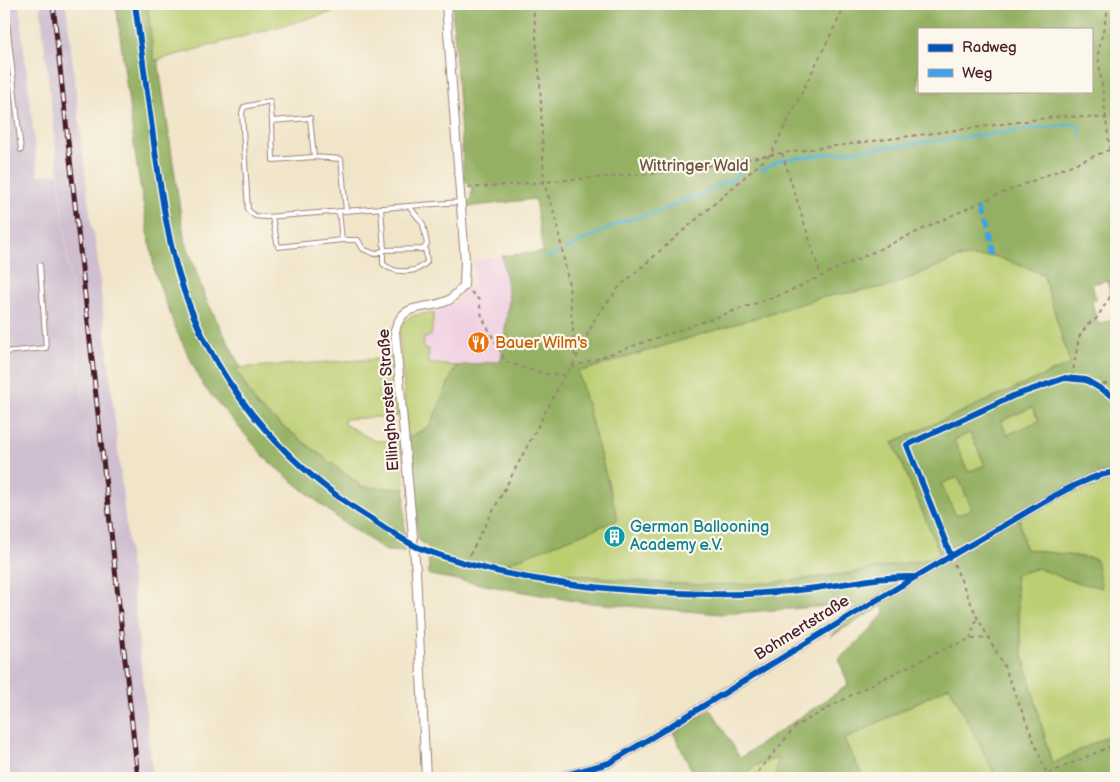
<svg xmlns="http://www.w3.org/2000/svg" width="1120" height="782" font-family="'Balsamiq Sans',sans-serif">
	<rect width="100%" height="100%" fill="#fbf7ec"/>
	<filter id="ink" filterUnits="userSpaceOnUse"><feTurbulence type="fractalNoise" baseFrequency=".02" numOctaves="2"/><feDisplacementMap in="SourceGraphic" scale="10" xChannelSelector="R" yChannelSelector="G"/><feConvolveMatrix kernelMatrix="1 2 1 2 8 2 1 2 1" color-interpolation-filters="sRGB"/></filter>
	<filter id="wash" filterUnits="userSpaceOnUse"><feTurbulence type="fractalNoise" baseFrequency=".0096" numOctaves="4" result="noise"/><feDisplacementMap in="SourceGraphic" scale="20" xChannelSelector="R" yChannelSelector="G"/><feGaussianBlur stdDeviation="1.12" result="paint"/><feColorMatrix in="noise" values="0 0 0 0 0 0 0 0 0 0 0 0 0 0 0 0 0 1.4 0 .05"/><feComposite in="paint" operator="in"/></filter>
	<g filter="url(#wash)">
		<rect width="100%" height="100%" fill="#f1e5c9"/>
		<!-- built -->
		<path fill="#f1d0e2" d="M502,256L509,299L501,361L456,366L428,363L422,349L424,338L431,335L434,313L454,303L467,287L473,288L474,260Z"/>
		<!-- industrial -->
		<path fill="#cebed0" d="M4,4H19L38,175L58,174L111,649L40,4H66L91,223L96,245L153,778H4Z"/>
		<!-- green -->
		<path fill="#bbce72" stroke="#82764e" d="M147,4H361L154,61Z
			M994,256L1043,274L1071,364L893,442L941,556C878,569 815,580 750,584C668,588 586,578 506,563L618,520L578,372L823,297L890,286L958,258Z
			M434,313L431,336L424,338L423,348L429,349L428,363L456,366L430,426L408,438L399,330C405,314 418,314 434,313Z
			M393,358L398,416L345,419L344,424L375,441L400,440L405,489L363,487L258,407L235,368Z
			M1033,407L1039,421L1007,435L1001,421Z
			M970,432L985,465L968,472L954,440Z
			M1116,472V732L1052,764L1022,652L1015,575L1037,568L1075,582L1095,559L1025,549L1019,517L1064,492Z
			M958,477L973,509L956,516L941,484Z
			M950,686L997,778H864L844,740Z
			M778,758L775,778H744L754,766Z"/>
		<!-- forest -->
		<path fill="#94b164" stroke="#6f6848" fill-rule="evenodd" d="M116,4H147L154,60H158L184,237L205,297L241,368L235,369L258,407L362,487L405,489L404,552L386,551L339,519L269,462L204,387L177,332L155,273L137,167Z
			M452,4H1116V317L1107,280L1092,284L1096,300L1092,302L1098,324L1116,319V472L1100,474L1019,517L1025,549L1096,559L1102,588L1075,582L1037,568L1015,575L1022,652L1052,764L1116,732V778H997L949,686L844,740L864,778H775L777,758L754,766L744,778H692L694,775L673,732L711,709L740,758L848,685L839,659L870,630L885,612L882,606L830,637L857,604L721,614L580,602L429,575L428,547L420,541L418,537L408,438L430,426L456,366L501,361L509,299L502,256L543,252L535,199L466,207L471,199L472,189L464,179ZM919,29H1091V91H919ZM994,256L1043,274L1070,364L893,442L941,556C878,569 813,581 749,584C667,587 587,578 507,563L618,520L578,372L823,297L890,286L958,258ZM1032,407L1039,421L1007,435L1001,421ZM970,433L985,465L968,472L954,440ZM958,477L972,509L956,516L941,484Z"/>
		<g fill="none" stroke-linecap="round" stroke-linejoin="round">
			<!-- stream -->
			<path stroke="#4aafc9" stroke-width="3" d="M762,170L780,160L787,159L1073,124L1079,126L1081,135
				M566,249L621,222L662,211L683,200L704,194L720,184L730,181L743,170
				M547,258L558,253"/>
		</g>
	</g>
	<g filter="url(#ink)">
		<g fill="none" stroke-linecap="round" stroke-linejoin="round">
			<defs>
				<path id="service" d="M5,4L21,150
					M272,121L273,160L314,157
					M346,211L341,159L314,157L310,118L272,121L270,101L244,107L242,113L248,210L255,216L266,217L461,202
					M272,217L278,247L342,240L339,211
					M342,240H358L363,249L375,254L384,250L381,208
					M384,250L423,249L427,244L423,224L409,206
					M383,251V264C395,274 417,274 427,262L425,247
					M4,352L46,348L40,265"/>
				<path id="minor" d="M426,778L416,571L395,331C403,299 426,312 449,300C454,297 459,290 464,286L465,260L446,4
					M555,778L609,763C737,687 862,606 991,533C1026,514 1079,476 1116,472"/>
			</defs>
			<!-- service casing -->
			<use href="#service" stroke="#9e827a" stroke-width="6"/>
			<!-- minor casing -->
			<use href="#minor" stroke="#9e827a" stroke-width="10"/>
			<!-- path -->
			<path stroke="#9e827a" stroke-width="2" stroke-dasharray="4 4" stroke-linecap="butt" d="M533,4L540,81L544,183L556,219L569,285L575,356
				M1109,4L1098,54L1116,200
				M782,153L821,276
				M468,188L670,172L782,153L1063,116L1116,119
				M471,292L479,300L482,317L506,362L544,374L565,375
				M572,367L783,294L983,201L1109,150
				M1072,377L1079,337L1088,324L1096,319L1110,297L1116,295
				M1095,385L1116,383
				M466,562L565,375L572,367L596,317L620,286L771,154L846,4
				M954,564L977,617L1004,666L1047,774L1116,744
				M970,639L977,617
				M753,778L796,726L870,685L942,650L970,639L990,638"/>
			<!-- service -->
			<use href="#service" stroke="#fff" stroke-width="4"/>
			<!-- minor -->
			<use href="#minor" stroke="#fff" stroke-width="8"/>
			<defs>
				<path id="rail" d="M53,4L138,778"/>
			</defs>
			<!-- rail casing -->
			<use href="#rail" stroke="#4a1f2b" stroke-width="5"/>
			<!-- rail -->
			<use href="#rail" stroke="#fbf7ec" stroke-width="3" stroke-dasharray="9" stroke-linecap="butt"/>
			<!-- quiet -->
			<path stroke="#40a2eb" stroke-width="5" stroke-dasharray="10 5" stroke-linecap="butt" d="M983,201L994,256"/>
			<defs>
				<path id="cycleway" d="M135,4C142,55 149,107 156,158C162,196 167,235 178,272C208,376 281,464 373,520C387,529 402,540 417,547C509,583 609,591 707,594C743,595 780,593 816,588C849,584 880,576 913,577
					M951,556L907,445L1013,396L1065,378L1086,380L1116,398
					M555,778L609,763C737,687 862,606 991,533C1026,514 1079,476 1116,472"/>
			</defs>
			<!-- cycleway casing -->
			<use href="#cycleway" stroke="#fbf7ec" stroke-width="9"/>
			<!-- cycleway -->
			<use href="#cycleway" stroke="#0057b8" stroke-width="6"/>
		</g>
	</g>
	<!-- icons -->
	<defs>
		<symbol id="restaurant-disc" viewBox="-11 -11 22 22"><circle r="9.5" fill="#e8710a" stroke="#fbf7ec"/><path d="M-5-6h1v4h1v-4h1v4h1v-4h1v5L-1.5 .5V6h-2V.5L-5-1ZM5-6V6H3V1.5H1.5Q1.5-4 5-6Z" fill="#fff"/></symbol>
		<symbol id="building-disc" viewBox="-11 -11 22 22"><circle r="9.5" fill="#0f9aa8" stroke="#fbf7ec"/><path d="M-4-6H4V6H1V3H-1V6H-4ZM-2.5-4.3h1.7v1.8h-1.7ZM.8-4.3h1.7v1.8H.8ZM-2.5-1h1.7V.8h-1.7ZM.8-1h1.7V.8H.8Z" fill="#fff"/></symbol>
	</defs>
	<g fill-rule="evenodd">
		<use href="#restaurant-disc" x="466" y="330" width="25" height="25"/>
		<use href="#building-disc" x="602" y="524" width="25" height="25"/>
	</g>
	<g text-anchor="middle" dominant-baseline="central" stroke-width="4.5" stroke-linejoin="round" paint-order="stroke">
		<!-- park labels -->
		<g font-size="16" fill="#6c5440" stroke="#fbf7ec">
			<text x="694" y="166">Wittringer Wald</text>
		</g>
		<!-- food labels -->
		<g font-size="16" fill="#c56008" stroke="#fbf7ec" text-anchor="start">
			<text x="495" y="343">Bauer Wilm's</text>
		</g>
		<!-- street labels -->
		<g font-size="16" fill="#4a1f2b" stroke="#fbf7ec">
			<text transform="translate(389 400) rotate(-94)">Ellinghorster Straße</text>
			<text transform="translate(802 628) rotate(-32)">Bohmertstraße</text>
		</g>
		<!-- culture labels -->
		<g font-size="16" fill="#0d838f" stroke="#fbf7ec" text-anchor="start">
			<text x="630" y="527">German Ballooning<tspan x="630" dy="18">Academy e.V.</tspan></text>
		</g>
	</g>
	<!-- margin -->
	<rect width="1120" height="782" fill="none" stroke="#fbf7ec" stroke-width="20"/>
	<!-- legend -->
	<rect x="918" y="28" width="175" height="65" fill="#fbf7ec" stroke="#b4a19f"/>
	<rect x="928" y="44" width="25" height="8" fill="#0057b8" stroke="#b4a19f"/>
	<text x="962" y="52" font-size="15" fill="#4a1f2b">Radweg</text>
	<rect x="928" y="69" width="25" height="8" fill="#40a2eb" stroke="#b4a19f"/>
	<text x="962" y="78" font-size="15" fill="#4a1f2b">Weg</text>
</svg>
